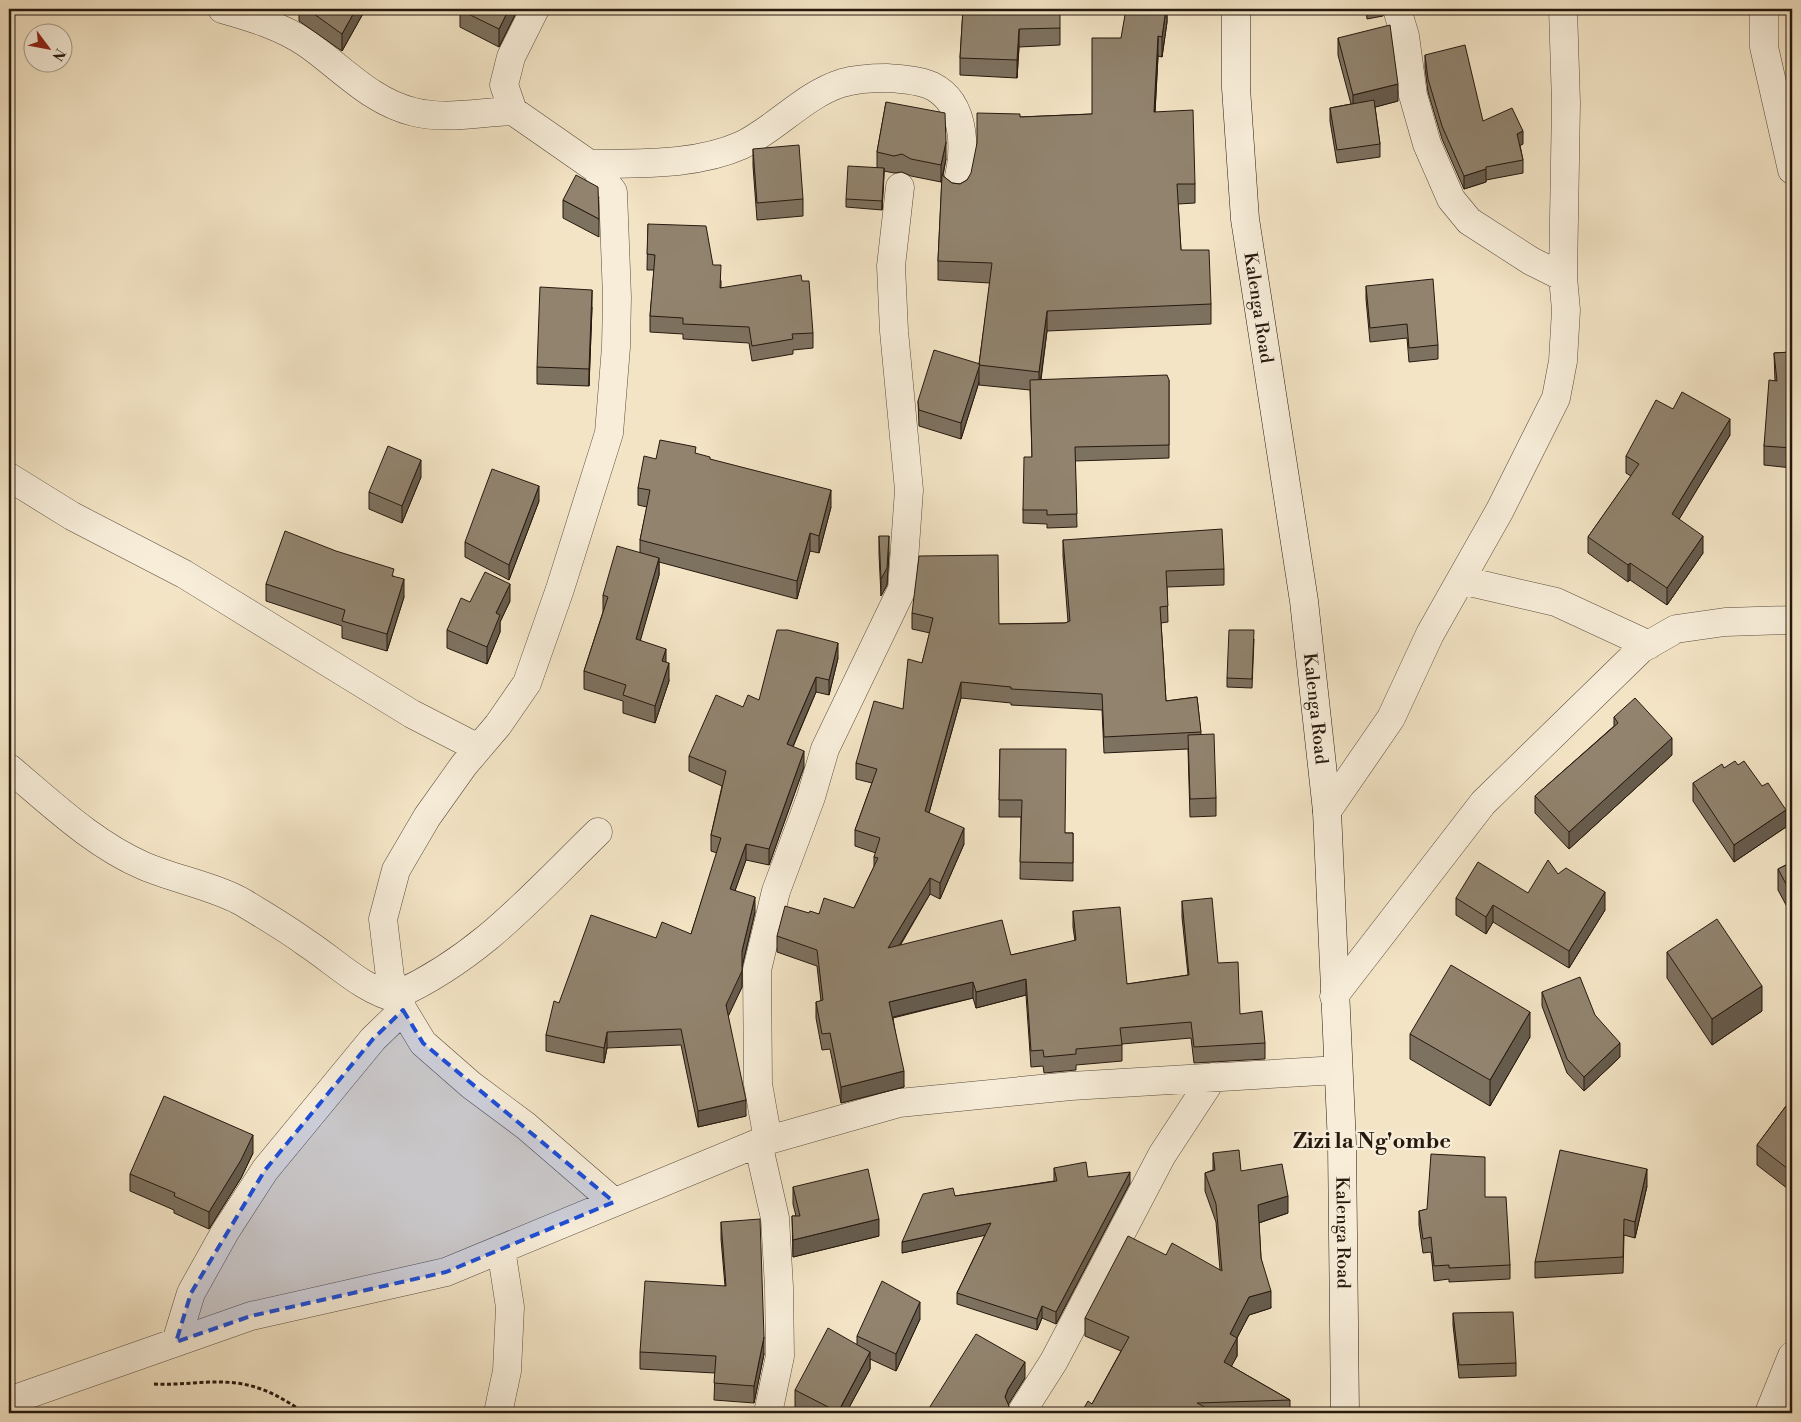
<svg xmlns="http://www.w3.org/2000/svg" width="1801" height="1422" font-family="'Libre Bodoni',serif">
	<rect width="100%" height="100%" fill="#f3e4c5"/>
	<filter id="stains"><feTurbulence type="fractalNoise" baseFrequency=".004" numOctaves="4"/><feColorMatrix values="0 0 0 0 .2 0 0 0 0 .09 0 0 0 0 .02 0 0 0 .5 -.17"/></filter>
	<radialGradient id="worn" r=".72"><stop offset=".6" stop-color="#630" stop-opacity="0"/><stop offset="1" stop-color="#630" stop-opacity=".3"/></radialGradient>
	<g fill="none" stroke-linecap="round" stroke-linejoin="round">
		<defs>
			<path id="street" d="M222,9C250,17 281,26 306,43C341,67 371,102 414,112C446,120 480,112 513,111
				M535,9L511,57L504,85L513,111L595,168L613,192L617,297L616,347L609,433L560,589L527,683L498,725L464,765L427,817L396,870L383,919L390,977L403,1010L423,1043L471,1085L526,1126L614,1202
				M1397,9L1405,36L1413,95L1427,144L1451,199L1469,221L1531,261L1563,277
				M1764,9V47L1792,170
				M589,164C639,163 695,166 742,145C777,128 804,95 842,83C856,79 873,78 887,78C901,79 919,80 932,86C968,104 966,155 956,188
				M9,477L72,516L184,574L412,714L478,748
				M1461,580L1556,602L1649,645
				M9,768C51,803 93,844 144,866C174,879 217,887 244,903C265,916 286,928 305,942C336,962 362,990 399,999
				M1327,811L1391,718L1430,634L1500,510L1556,398L1563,361L1566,310L1563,277L1566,103L1563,9
				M397,995C482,956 533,895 598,832
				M1334,996L1483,803L1641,649L1676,629L1725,622L1792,620
				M768,1140L758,1084L757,970L776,891L811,797L825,749L902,589L909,490L894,331L891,266L900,187
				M758,1143L775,1218L779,1287L780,1356L768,1413
				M176,1342L191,1293L225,1232L265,1170L373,1039L403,1010
				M9,1401L251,1316L446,1272L758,1143L899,1103L1071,1086L1338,1070
				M498,1413L507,1371L510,1307L501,1249
				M1021,1413L1054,1361L1162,1155L1213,1077
				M1769,1413L1792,1356"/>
			<g id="secondary">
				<path id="s1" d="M1236,9V88L1245,219L1304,601L1327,811L1342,1144L1345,1413"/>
			</g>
		</defs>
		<!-- street casing -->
		<use href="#street" stroke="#594c3c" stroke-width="29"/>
		<!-- secondary casing -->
		<use href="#secondary" stroke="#26190f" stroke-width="29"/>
		<!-- path -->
		<path stroke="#26190f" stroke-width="3" stroke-dasharray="4 2.5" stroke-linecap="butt" d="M154,1384C188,1386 224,1376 258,1388C275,1393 290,1404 306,1413"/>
		<!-- street -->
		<use href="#street" stroke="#f7edd9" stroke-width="28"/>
		<!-- secondary -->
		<use href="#secondary" stroke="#f7edd9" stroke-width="28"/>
	</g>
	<!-- wall -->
	<path fill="#7d715f" stroke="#26190f" d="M299,9H365V10L342,51L299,21Z
		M460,9H518L499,47L460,27Z
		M963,9L1060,28V45L1019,47L1017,78L960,75V58Z
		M1167,9V22L1162,57L1158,56L1155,112L1195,184V203L1178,204L1181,250L1211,304V324L1047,331L1041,380H1169V458L1075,461L1077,527L1047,528V524L1023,523V510L1032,457L1030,390L979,385V382L961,439L919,426L918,401L979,364L990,283L938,280V261L942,178L941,182L911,176L902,172L894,173L884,171L882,210L846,207V199L877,168V152L886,102L946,159L943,176L952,183L960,184L967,180L1020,117L1092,114L1121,38Z
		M1366,9H1383V16L1367,19Z
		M1338,38L1398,101L1375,107L1380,144V157L1337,163L1330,121V108L1351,104L1338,55Z
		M1425,55L1483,121L1523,144L1520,145L1523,160V173L1486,180V182L1464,189L1442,139L1428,92L1425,68Z
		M753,149L803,199V216L757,220L753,166Z
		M563,200L599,219V237L563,218Z
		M648,224L713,265L721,281V288L813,333V348L793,350V354L752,361L749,343L683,339V334L650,332V316L654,270H647Z
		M1366,286L1438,345V359L1409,362L1407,338L1370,342L1366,299Z
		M592,307L589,386L537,384V367Z
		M1792,352V468L1764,465V446L1775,381L1774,353Z
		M1673,409L1730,435L1679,519L1703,553L1667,605L1630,580L1628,582L1588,553V537L1631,476L1626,473V456Z
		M696,454L831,507L819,553L810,551L797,599L659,562V575L640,640L666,662L669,681L655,723L623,713V701L584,689V671L603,612V595L640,553V540L647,507L638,505V488L656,459Z
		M421,477L402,523L369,509V492Z
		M539,501L509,580L465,557V542Z
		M879,536L889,553L887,585L881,596L879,554Z
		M1063,540L1224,569V585L1167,587L1168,622L1161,623L1166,701L1197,697L1201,734L1216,798V816L1190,817L1188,749L1104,753L1102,710L1011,705V703L961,698L929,813L964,844L940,899L930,894L900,946L1011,955L1075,941L1073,927V911L1127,984L1188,975L1182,917V901L1218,963L1240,1014L1265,1043V1059L1194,1063L1191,1038L1122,1044V1061L1076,1065V1070L1044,1073L1043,1066L1031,1067L1026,995L976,1008L973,998L893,1018L904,1087L841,1103L830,1049L822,1050L816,1018V1002L821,1001L817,966L777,952V936L809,913L819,914L854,908L874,867V857L876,853L855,846V830L872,783L856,779V763L903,709L922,663L930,633L912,629V613L999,624L1065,623L1068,622L1063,556Z
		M394,576L404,597L387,651L342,638V626L266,601V584Z
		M510,601L500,622V632L487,664L447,648V630L470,602Z
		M1254,639L1252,688L1227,687V678Z
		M838,658L829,695L816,692L793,747L804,767L769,865L746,860L735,890L755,912L742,967V987L728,1016L746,1116L698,1127L681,1045L607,1048L604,1063L546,1051V1035L559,1003L656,938L691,934L717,853L711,851V835L722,786L689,771V756L743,707L759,700Z
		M1614,717L1672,755L1569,849L1535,813V796L1614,726Z
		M1000,749L1065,833H1073V881L1020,879L1021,817H999Z
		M1738,765L1786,827L1734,862L1693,801V783L1724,768Z
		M1792,862V916L1778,890V869Z
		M1558,874L1605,910L1569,968L1493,922L1486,934L1456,915V898L1528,893Z
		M1667,952L1762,1011L1712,1045L1667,978Z
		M1542,992L1595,1015L1620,1057L1584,1091L1567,1073L1542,1006Z
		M1410,1034L1530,1037L1490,1106L1410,1059Z
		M1792,1098V1192L1757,1165V1145Z
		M253,1153L241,1178L209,1229L174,1213V1210L130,1191V1174Z
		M1213,1153L1241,1171L1288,1213L1259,1223L1261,1258L1271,1308L1249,1315L1237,1338V1356L1231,1366L1290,1400V1413H1081L1092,1404L1121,1351L1085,1336V1318L1166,1255L1220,1270L1216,1222L1205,1191V1173L1213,1170Z
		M1054,1168L1088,1177L1130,1183L1056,1324L1042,1318L1037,1330L957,1304V1293L985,1235L902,1253L955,1196L1054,1181Z
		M1647,1186L1635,1238L1624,1235L1623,1273L1535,1278V1262Z
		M793,1187L879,1236L793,1257L792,1216H796L793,1204Z
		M1485,1197L1510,1265V1279L1449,1282V1279L1434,1281L1431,1252L1423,1253L1419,1225V1211Z
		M721,1222L764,1354L754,1403L714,1400L715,1373L640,1369V1352L725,1286L721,1239Z
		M1453,1313L1516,1363V1376L1459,1378L1453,1325Z
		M920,1319L896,1371L870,1359V1369L846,1413H807L795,1407V1390L857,1344V1336Z
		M1025,1378L1008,1404L1009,1413H926Z"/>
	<!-- shaded-wall -->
	<path fill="#665c4d" stroke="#26190f" d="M356,9H365V10L342,51V34Z
		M509,9H518L499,47V29Z
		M1166,9H1167V22L1162,57V37Z
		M1019,29V47L1017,78V60Z
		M1158,36V56L1154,131V112Z
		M1398,84V101L1353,113V95Z
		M1523,131V144L1517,147V134Z
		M946,142V159L941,182V165Z
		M884,168V177L882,210V201Z
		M1486,169V182L1464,189V176Z
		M592,290V307L589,386V369Z
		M1047,311V331L1039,391V372Z
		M979,365V382L961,439V423Z
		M1730,419V435L1672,531V514Z
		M421,460V477L402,523V506Z
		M539,486V501L509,580V565Z
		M831,490V507L819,553V536Z
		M810,533V551L797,599V581Z
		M889,536V553L887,585L881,596V579Z
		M1703,536V553L1667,605V588Z
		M659,558V575L636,656V639Z
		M1630,563V580L1628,582V565Z
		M404,579V597L387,651V634Z
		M510,584V601L500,622V632L487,664V647L496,613Z
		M838,643V658L829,695V680Z
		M666,649V666L662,661Z
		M669,663V681L655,723V706Z
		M816,677V692L787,760V744Z
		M961,682V698L925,827V811Z
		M1672,738V755L1569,849V832Z
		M804,751V767L769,865V849Z
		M1786,810V827L1734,862V845Z
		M964,828V844L940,899V883Z
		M746,844V860L730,905V889Z
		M930,878V894L888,964V948Z
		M1605,892V910L1569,968V951Z
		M755,897V912L742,967V987L726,1021V1005L742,951Z
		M1493,905V922L1486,934V917Z
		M1026,979V995L976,1008V992Z
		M973,982V998L889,1018V1002Z
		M1762,986V1011L1712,1045V1019Z
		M1530,1012V1037L1490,1106V1080Z
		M607,1032V1048L604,1063V1048Z
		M1620,1043V1057L1584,1091V1077Z
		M904,1071V1087L841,1103V1087Z
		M746,1100V1116L698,1127V1111Z
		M253,1135V1153L241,1178L209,1229V1212Z
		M1647,1169V1186L1635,1238V1222Z
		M1130,1172V1183L1056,1324V1312Z
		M1288,1196V1213L1258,1223V1205Z
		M879,1219V1236L793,1257V1240Z
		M991,1223V1234L902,1253V1242Z
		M1271,1291V1308L1249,1315L1237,1338V1356L1224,1380V1362L1230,1334L1249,1297Z
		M920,1302V1319L896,1371V1354Z
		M1042,1306V1318L1037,1330V1319Z
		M764,1337V1354L754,1403V1386Z
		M870,1352V1369L846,1413H838Z
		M1025,1362V1378L1008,1405L1009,1406V1413H1005V1397L1008,1389Z"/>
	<!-- building -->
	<path fill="#91836e" stroke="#26190f" d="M307,9H356L342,34Z
		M460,9H509L499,29L460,10Z
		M963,9H1060V28L1019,29L1017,60L960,58Z
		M1126,9H1166L1162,37L1158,36L1154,112L1193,110L1195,184H1177L1181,250H1209L1211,304L1047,311L1039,372L979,365L992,263L938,261L942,175L952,183L960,184L967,180L971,173L977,143V113L1020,114V117L1092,114V38H1121Z
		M1390,25L1398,84L1353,95L1338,38Z
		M1465,45L1483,121L1512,108L1523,131L1517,134L1523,160L1486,167V169L1464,176L1442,126L1428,79L1425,55Z
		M1374,100L1380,144L1337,150L1330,108Z
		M886,102L945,113L946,142L941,165L911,159L902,154L894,156L877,152Z
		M799,145L803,199L757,203L753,149Z
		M848,166L884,168L882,201L846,199Z
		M576,175L598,187L599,219L563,200Z
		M648,224L706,226L713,265H721L720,288L801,275L802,281H809L813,333L792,334L793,339L752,346L749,327L683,324V318L650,316L655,255L647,254Z
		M1433,279L1438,345L1409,348L1407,324L1370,328L1366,286Z
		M540,287L592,290L589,369L537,367Z
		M934,350L980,364L961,423L919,410L918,401Z
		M1791,352H1792V448L1764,446L1769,380L1777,381L1774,353Z
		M1167,375L1169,380V445L1075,447L1077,514L1047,515V510H1023L1024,457H1032L1030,380Z
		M1682,392L1730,419L1672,514L1703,536L1667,588L1630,563L1628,565L1588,537L1639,464L1626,456L1656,400L1673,409Z
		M660,440L696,447L695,453L710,457V459L831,490L819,536L810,533L797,581L640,540L650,490L638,488L644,456L656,459Z
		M388,446L421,460L402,506L369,492Z
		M492,469L539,486L509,565L465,542Z
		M1222,529L1224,569L1166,571L1168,606L1160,607L1166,701L1197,697L1201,732L1104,737L1102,694L1011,689V687L961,682L925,811L964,828L940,883L930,878L888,948L1002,920L1011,955L1076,940L1073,911L1120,907L1127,984L1189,975L1182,901L1212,898L1218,963L1238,962L1240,1014L1262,1011L1265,1043L1194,1047L1191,1022L1120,1028L1122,1045L1076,1049V1054L1044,1057L1043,1050L1031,1051L1026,979L976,992L973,982L889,1002L904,1071L841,1087L830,1033L822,1034L816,1002L823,1000L817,950L777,936L785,906L809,913L810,911L819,914L824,898L854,908L878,858L874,857L880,838L855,830L877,769L856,763L874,701L903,709L908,659L922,663L933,618L912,613L919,556L998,555L999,624L1065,623L1070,621L1063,540Z
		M285,531L336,551L394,569L392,576L404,579L387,634L342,621L345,610L266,584Z
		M879,536H889L887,568L881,579Z
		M617,546L659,558L636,639L666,649L662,661L669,663L655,706L623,695L626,685L584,671L608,597L603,595Z
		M485,572L510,584L496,613L500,615L487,647L447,630L461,598L470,602Z
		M777,630H788L838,643L829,680L816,677L787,744L804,751L769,849L746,844L730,889L755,897L742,951V971L726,1005L746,1100L698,1111L681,1029L607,1032L604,1048L546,1035L554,1001L559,1003L591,915L656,938L662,922L691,934L721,838L711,835L726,771L689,756L716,695L743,707L748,695L759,700Z
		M1229,630H1254L1252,679L1227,678Z
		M1635,698L1672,738L1569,832L1535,796L1618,723L1614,717Z
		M1214,734L1216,798L1190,799L1188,735Z
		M1000,749H1066L1065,833H1073V863L1020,862L1022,800H999Z
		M1735,761L1738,765L1744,761L1762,786L1768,783L1786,810L1734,845L1693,783L1722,764L1724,768Z
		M1548,860L1558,874L1566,868L1605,892L1569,951L1493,905L1486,917L1456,898L1478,862L1528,893Z
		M1792,862V895L1778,869Z
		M1717,919L1762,986L1712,1019L1667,952Z
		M1451,965L1530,1012L1490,1080L1410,1034Z
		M1580,977L1595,1015L1620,1043L1584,1077L1567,1059L1542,992Z
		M164,1096L253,1135L241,1160L209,1212L174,1196L175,1193L130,1174Z
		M1792,1098V1172L1757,1145Z
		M1239,1150L1241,1171L1282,1164L1288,1196L1258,1205L1261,1258L1271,1291L1249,1297L1230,1334L1237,1338L1224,1362L1290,1400L1197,1403L1216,1413H1081L1088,1401L1092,1404L1129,1337L1085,1318L1128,1236L1166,1255L1172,1243L1222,1271L1216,1204L1205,1173L1215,1170L1213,1153Z
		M1560,1150L1647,1169L1635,1222L1624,1219L1623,1257L1535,1262Z
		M1431,1154L1485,1157V1197H1506L1510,1265L1449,1268V1265L1434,1266L1431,1237L1423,1239L1419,1211L1427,1209Z
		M1086,1162L1088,1177L1130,1172L1056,1312L1042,1306L1037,1319L957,1293L991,1223L902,1242L923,1194L953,1188L955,1196L1057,1181L1054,1168Z
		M868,1169L879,1219L793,1240L792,1216H800L793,1187Z
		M760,1219L764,1337L754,1386L714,1383L716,1356L640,1352L645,1281L726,1286L721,1222Z
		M882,1281L920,1302L896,1354L857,1336Z
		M1513,1312L1516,1363L1459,1365L1453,1313Z
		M828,1328L870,1352L838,1412L795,1390Z
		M976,1334L1025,1362L1008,1389L1005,1397L1009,1406L1005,1413H992L984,1409L981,1413H926Z"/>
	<!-- marked area -->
	<path fill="#1d4ed8" fill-opacity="0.2" stroke="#1d4ed8" stroke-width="4" stroke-dasharray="10 6" stroke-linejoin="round" d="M403,1010L423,1043L614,1202L446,1272L251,1316L176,1342L191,1293L265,1170L373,1039Z"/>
	<g text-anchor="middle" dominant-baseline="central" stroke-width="4.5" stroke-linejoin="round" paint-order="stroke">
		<!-- street labels -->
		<g font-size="18" fill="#26190f" stroke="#f7edd9">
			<text stroke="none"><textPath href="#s1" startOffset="300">Kalenga Road</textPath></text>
			<text stroke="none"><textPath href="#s1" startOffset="705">Kalenga Road</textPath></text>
			<text stroke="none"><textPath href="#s1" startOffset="1230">Kalenga Road</textPath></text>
		</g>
		<!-- district labels -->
		<g font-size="22" font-weight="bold" fill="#26190f" stroke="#f7edd9">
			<text x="1372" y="1141">Zizi la Ng'ombe</text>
		</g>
	</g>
	<!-- margin -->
	<rect width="1801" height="1422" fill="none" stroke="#f3e4c5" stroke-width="30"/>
	<rect x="10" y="10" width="1781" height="1402" fill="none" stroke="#26190f" stroke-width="2.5"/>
	<rect x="15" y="15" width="1771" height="1392" fill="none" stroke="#26190f"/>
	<!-- north arrow -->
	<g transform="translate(48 48) rotate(122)"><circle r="24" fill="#f7edd9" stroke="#a39888"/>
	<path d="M0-4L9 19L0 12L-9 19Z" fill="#8f2418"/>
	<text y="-8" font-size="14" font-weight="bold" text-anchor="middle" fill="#26190f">N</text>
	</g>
	<rect width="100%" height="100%" filter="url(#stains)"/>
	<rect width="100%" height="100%" fill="url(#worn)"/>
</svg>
